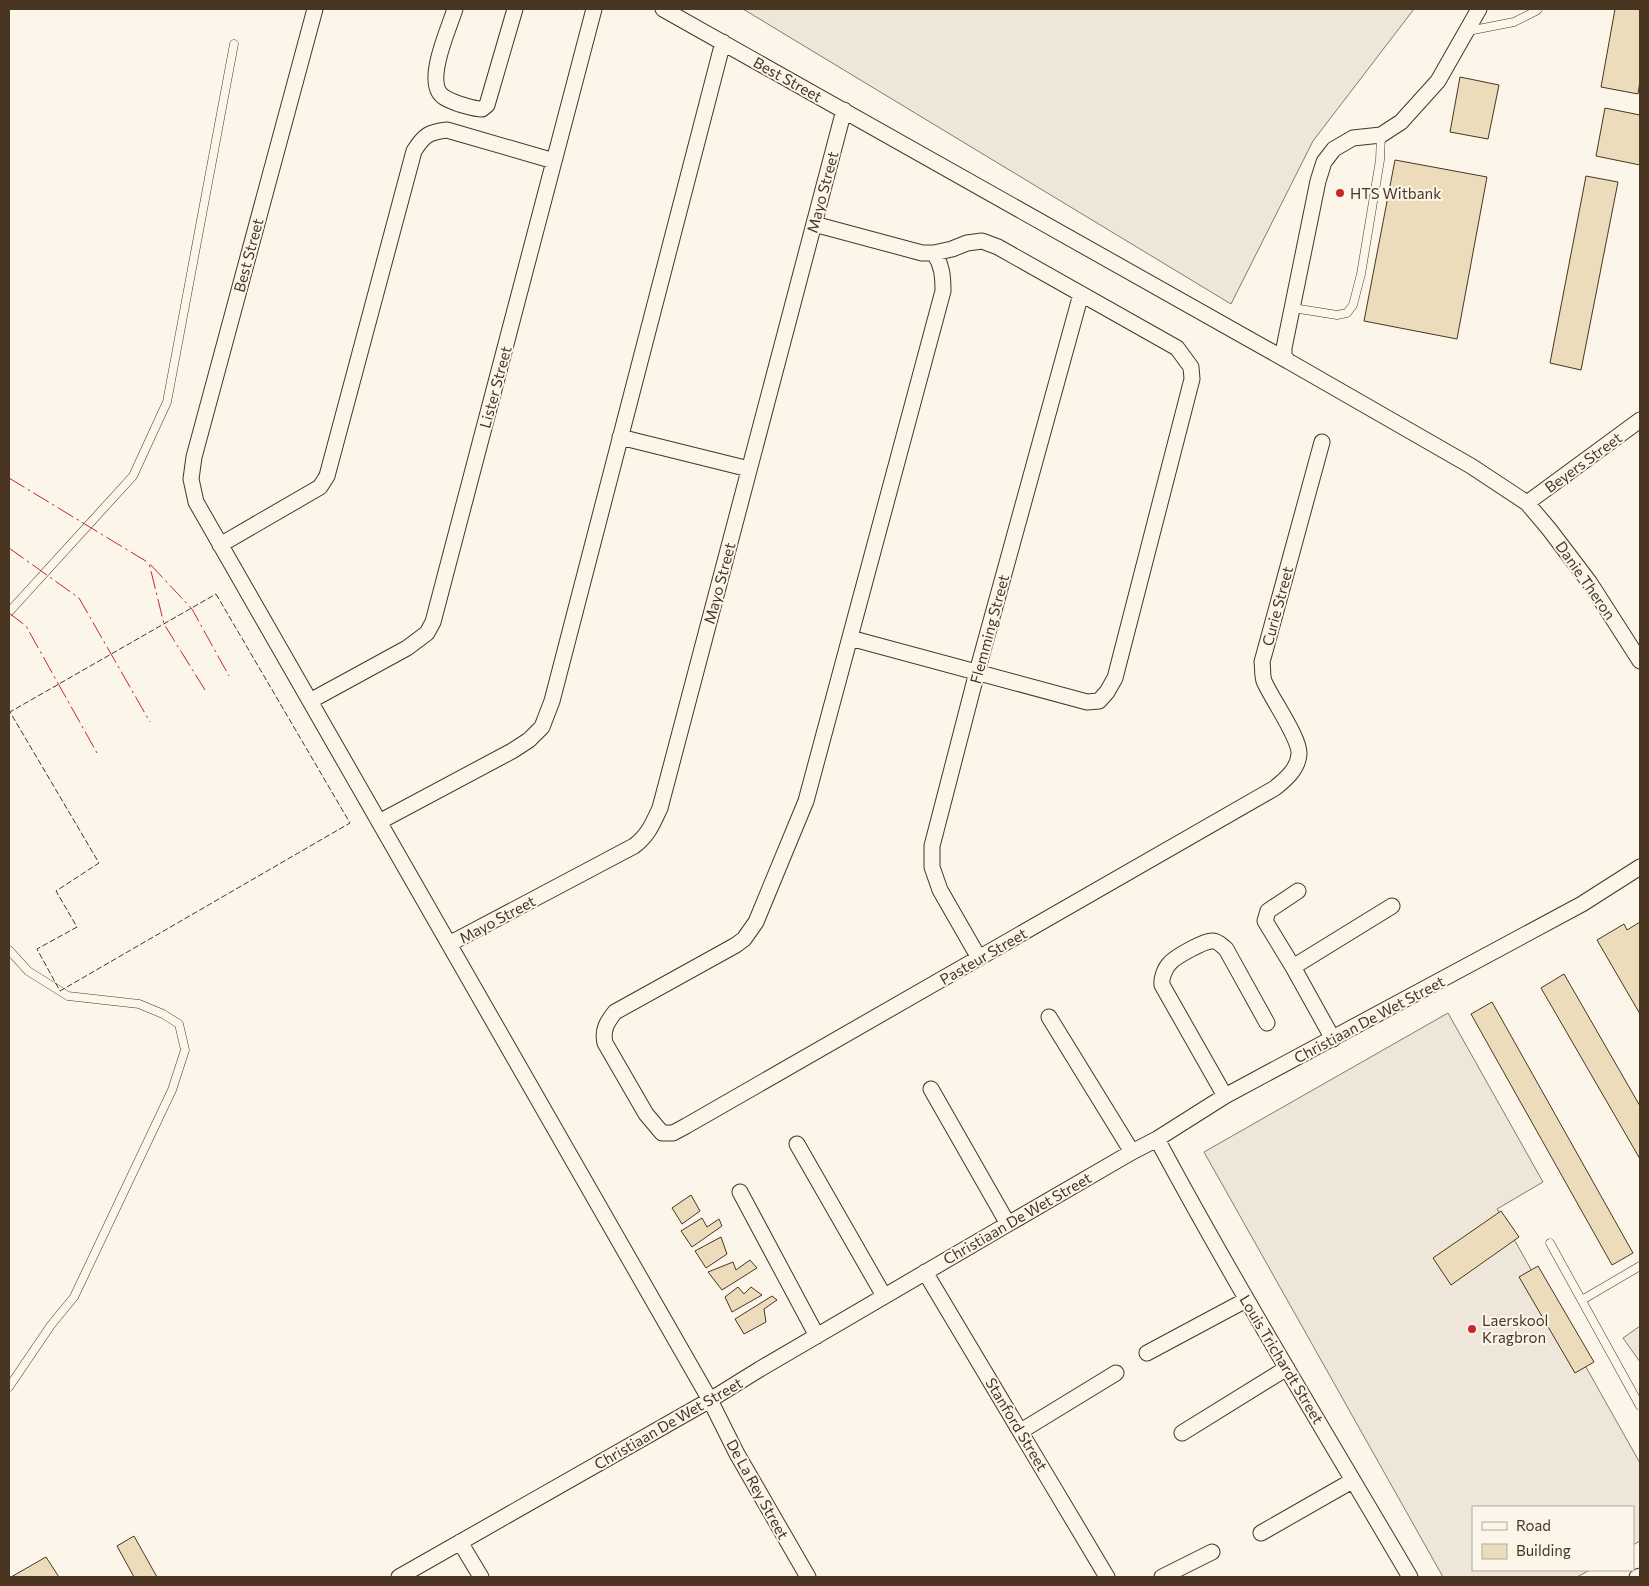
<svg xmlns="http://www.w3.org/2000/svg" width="1649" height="1586" font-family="Commissioner,sans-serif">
	<rect width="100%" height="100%" fill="#fbf6e9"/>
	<!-- grass -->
	<path fill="#ede6d9" stroke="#887966" d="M743,9H1414L1313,141L1231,304Z
		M1448,1013L1543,1182L1497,1209L1640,1463V1541L1633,1545V1507H1473V1570H1590L1577,1577H1443L1204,1152Z
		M1640,1326V1362L1623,1338Z"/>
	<!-- building -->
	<path fill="#ecdcbc" stroke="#4a3520" d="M1615,9H1640V81L1638,94L1601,87Z
		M1460,77L1499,85L1488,139L1450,132Z
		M1605,108L1640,115V165L1596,156Z
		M1395,160L1487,177L1457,339L1364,321Z
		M1586,176L1618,182L1581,370L1550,363Z
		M1640,922V1014L1597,940L1624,924L1627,930Z
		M1564,974L1640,1106V1159L1541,988Z
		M1492,1002L1633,1253L1612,1265L1471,1014Z
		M691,1195L700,1211L682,1224L672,1208Z
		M1501,1211L1519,1237L1451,1285L1433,1258Z
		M702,1218L707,1227L719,1219L722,1226L692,1247L681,1231Z
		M721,1237L727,1254L706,1268L695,1251Z
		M750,1260L757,1268L722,1290L708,1272L733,1262L736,1270Z
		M1538,1266L1594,1362L1575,1373L1519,1277Z
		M738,1287L744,1294L751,1287L762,1295L732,1312L725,1297Z
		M772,1296L777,1300L764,1309L766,1322L744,1334L735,1319Z
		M134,1536L157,1577H134L117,1546Z
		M46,1557L59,1577H11Z"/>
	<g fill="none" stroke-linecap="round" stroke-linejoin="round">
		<defs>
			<path id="lane" d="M1468,31L1514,22L1536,11L1538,9
				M1293,308L1337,315L1347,313L1353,305L1361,274L1380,160L1381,135
				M9,612L133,476L167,402L234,44
				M9,950L28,971L68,996L139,1004L163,1014L179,1024L185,1050L172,1090L74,1297L51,1325L9,1387
				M1550,1243L1640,1406
				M1582,1300L1640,1266"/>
			<path id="street" d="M315,9L194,457L191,479L196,502L710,1400L737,1454L808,1577
				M455,9C449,28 428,74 439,92C443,99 452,101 459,104C467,106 474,109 482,109L487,105L515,9
				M663,9L1288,361
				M1479,9L1438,81L1401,122L1381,135L1353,138L1334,149L1324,162L1318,181L1284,348V356L1288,361L1471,466L1527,503L1549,529L1590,583L1640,661
				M814,224L922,253H934L952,249L967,243L982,241L998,247L1177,348L1191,367L1192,379L1115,678L1107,692L1099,701L1087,702L850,638
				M934,253C942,265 943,276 943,291L806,801L756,922L744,939L736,945L615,1012C607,1022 602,1030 605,1043L646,1114L662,1133H673L686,1126L1275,788C1286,779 1298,769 1299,754C1300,738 1271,698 1264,681C1262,675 1263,668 1262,662L1322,442
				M620,437L749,469
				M1527,503L1640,420
				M220,545L320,487L327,476L414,151C424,135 429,132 447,130L554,161
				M310,701L407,648L427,633L433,622L594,9
				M379,822L512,751L529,740L542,727L552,701L723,42
				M1298,891L1268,911L1265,921L1293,967L1333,1039
				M449,944L634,846C648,836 653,823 660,808L844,110
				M979,958L940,890L932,867V846L977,672L1081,294
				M1293,967L1392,906
				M1049,1017L1132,1152
				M931,1089L1008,1224
				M1225,1096L1162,985C1161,978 1165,968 1170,963C1175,957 1205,940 1213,941C1218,941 1222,946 1226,949L1267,1023
				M1157,1139C1237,1288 1325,1432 1410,1577
				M797,1144L884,1296
				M740,1192L817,1336
				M925,1272L1107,1577
				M1147,1353L1246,1300
				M1021,1431L1116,1373
				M1182,1433L1287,1368
				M1261,1533L1352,1481
				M460,1542L481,1577
				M399,1577L710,1400L760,1369L1008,1224L1132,1152L1157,1139L1225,1096L1582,904L1640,867
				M1162,1577L1212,1552
				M1637,1577L1640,1576"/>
		</defs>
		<!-- lane casing -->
		<use href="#lane" stroke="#4a3520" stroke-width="9"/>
		<!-- street casing -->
		<use href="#street" stroke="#4a3520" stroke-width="17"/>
		<!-- lane -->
		<use href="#lane" stroke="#fbf6e9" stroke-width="8"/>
		<!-- street -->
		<use href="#street" stroke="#fbf6e9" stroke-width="15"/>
		<!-- fence -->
		<path stroke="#4a3520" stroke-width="1" stroke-dasharray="6 2.5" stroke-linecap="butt" d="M216,594L350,823L60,991L37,949L77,927L56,891L99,863L10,712Z"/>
		<!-- power -->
		<path stroke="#c62828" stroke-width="1" stroke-dasharray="18 4 2.5 4" stroke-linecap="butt" d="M9,478L149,563
			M9,548L79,598L150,722
			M9,613L26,626L97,753
			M205,690L164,624L149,563L192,609L229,676"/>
	</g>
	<!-- markers -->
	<g fill="#c62828" stroke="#fbf6e9" stroke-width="2">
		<circle cx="1340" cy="193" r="5"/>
		<circle cx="1472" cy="1329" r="5"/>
	</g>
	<g text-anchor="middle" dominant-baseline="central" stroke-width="4" stroke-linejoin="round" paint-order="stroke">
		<!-- street labels -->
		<g font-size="15" fill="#4a3520" stroke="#fbf6e9">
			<text transform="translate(788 79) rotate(29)">Best Street</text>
			<text transform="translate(822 192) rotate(-75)">Mayo Street</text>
			<text transform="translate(248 255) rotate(-75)">Best Street</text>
			<text transform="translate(495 387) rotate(-75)">Lister Street</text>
			<text transform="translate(1583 462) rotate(-36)">Beyers Street</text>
			<text transform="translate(1586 580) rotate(55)">Danie Theron</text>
			<text transform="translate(719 583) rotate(-75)">Mayo Street</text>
			<text transform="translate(1277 606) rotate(-75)">Curie Street</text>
			<text transform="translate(989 629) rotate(-75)">Flemming Street</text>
			<text transform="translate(497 919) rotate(-28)">Mayo Street</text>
			<text transform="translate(983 956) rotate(-30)">Pasteur Street</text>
			<text transform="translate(1369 1019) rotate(-28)">Christiaan De Wet Street</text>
			<text transform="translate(1017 1218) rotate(-30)">Christiaan De Wet Street</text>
			<text transform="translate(1282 1359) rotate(59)">Louis Trichardt Street</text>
			<text transform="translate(668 1423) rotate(-30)">Christiaan De Wet Street</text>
			<text transform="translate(1017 1424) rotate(59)">Stanford Street</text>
			<text transform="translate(758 1489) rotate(61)">De La Rey Street</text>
		</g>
		<!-- poi labels -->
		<g font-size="15" fill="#4a3520" stroke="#fbf6e9" text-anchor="start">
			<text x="1350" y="193">HTS Witbank</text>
			<text x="1482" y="1320">Laerskool<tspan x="1482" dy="17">Kragbron</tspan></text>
		</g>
	</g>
	<!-- border -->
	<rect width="1649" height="1586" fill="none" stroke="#4a3520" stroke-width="20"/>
	<!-- legend -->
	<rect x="1472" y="1506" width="162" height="65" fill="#fbf6e9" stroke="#b4a999"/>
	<rect x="1482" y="1522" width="25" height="8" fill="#fbf6e9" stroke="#b4a999"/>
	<text x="1516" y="1531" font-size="15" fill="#4a3520">Road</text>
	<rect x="1482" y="1544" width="25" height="15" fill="#ecdcbc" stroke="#b4a999"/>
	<text x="1516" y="1556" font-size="15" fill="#4a3520">Building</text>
</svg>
